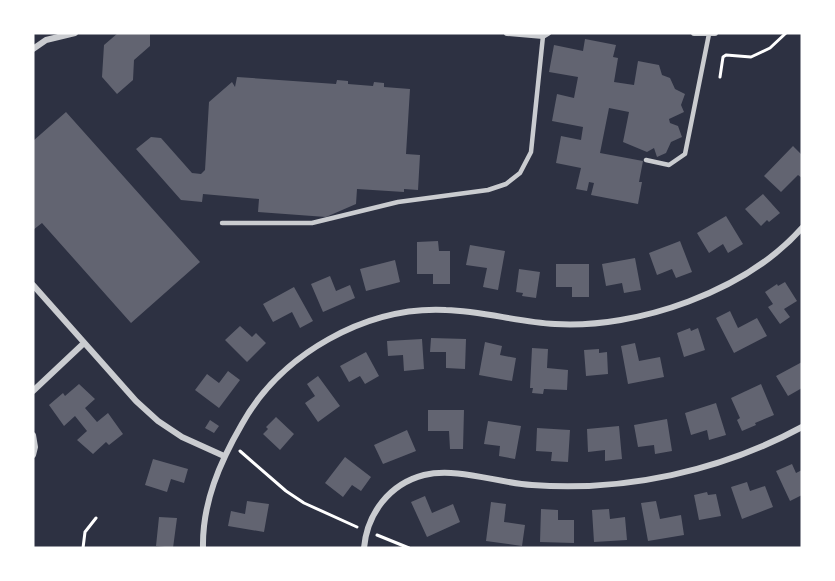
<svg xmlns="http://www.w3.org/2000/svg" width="835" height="581" font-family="Roboto,sans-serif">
	<rect width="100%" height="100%" fill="#2d3142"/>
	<!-- building -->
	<path fill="#626471" d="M118,33H150V46L134,60L133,80L117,94L102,77L104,45Z
		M585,39L616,45L613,57L618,58L614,82L634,85L638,61L659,65L662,75L670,78L675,89L685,94L681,105L684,112L669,119L670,123L678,126L682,137L671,142L666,153L657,157L654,148L647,152L623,142L629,112L609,108L600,153L643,161L639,182H642L638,204L591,195L594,183L589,182L587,191L576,189L581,168L556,163L561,136L581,140L583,127L552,121L557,94L574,98L578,77L549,72L554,45L583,51Z
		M237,77L336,84L337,80L348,81V84L373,86L374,82L384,83V87L410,89L406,154L420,155L418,190L404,189V192L357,189L356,204L326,217L258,212L259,199L203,194L202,202L181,200L136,149L151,137L161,138L192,173L201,174L205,170L209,102L232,82L235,87Z
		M66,112L200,262L131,323L42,223L33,230V141Z
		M793,146L802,155V178L798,175L781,192L764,176Z
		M763,194L780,213L769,222L767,220L761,226L745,209Z
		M726,216L743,244L728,253L723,244L709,253L697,233Z
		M438,241L439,251H450V284H433V274H417V242Z
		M680,241L692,272L676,278L672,269L657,275L649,253Z
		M470,245L505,251L498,290L483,287L487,268L466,265Z
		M635,258L641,290L624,293L622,283L606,286L602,264Z
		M395,260L400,282L366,291L360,269Z
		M556,264H589V297H572V287H556Z
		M519,269L540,272L536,298L522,296L523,293L516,292Z
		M330,276L336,291L350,285L355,298L323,312L311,284Z
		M785,282L797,301L784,309L790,317L780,324L768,307L773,304L765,292L777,284L778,286Z
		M294,287L313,321L300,328L292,312L273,322L263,304Z
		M730,311L738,328L757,318L767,336L734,353L716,318Z
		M240,326L252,337L256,333L266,343L247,362L225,340Z
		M690,328L691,331L698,328L705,350L684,357L677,333Z
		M431,338L466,339L465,369L446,368V352H430Z
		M422,339L424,369L404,371L403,355L388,356L387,341Z
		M485,342L502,346L500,355L516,358L512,381L479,375Z
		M635,343L639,361L660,357L664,377L628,384L621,346Z
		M532,348L548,349L547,368L568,370L567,390L544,389L543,394L532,393L533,388H530Z
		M599,349V353L607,352L608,374L586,376L584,350Z
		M366,352L379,376L365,384L360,376L349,382L340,366Z
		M802,362V388L788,396L776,376Z
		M228,371L240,380L219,408L195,390L207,374L219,383Z
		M318,376L340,406L318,422L305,403L315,396L307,384Z
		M79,384L95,399L85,408L97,422L108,413L123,434L109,445L106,442L93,454L77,440L87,431L75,416L64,426L49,405L63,393L65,396Z
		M761,384L774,415L755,423L756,425L742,431L737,420L740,418L731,398Z
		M716,403L726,435L709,440L707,430L691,435L685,413Z
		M428,410H464L463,449H450L449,431H428Z
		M276,417L294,434L280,450L263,434L268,429L266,427Z
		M667,419L672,451L655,454L654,445L638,447L634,425Z
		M210,420L219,426L214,433L205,428Z
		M488,421L521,426L515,459L499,456L500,446L484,444Z
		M619,426L622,459L605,461V450L588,452L587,429Z
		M537,428L570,430L568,462L551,461L552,452L536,451Z
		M407,430L416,451L383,464L374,445Z
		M345,457L371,477L361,491L352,485L343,497L325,483Z
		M153,459L188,469L184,483L171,479L167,492L145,485Z
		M792,464L796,473L802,470V495L790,501L776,471Z
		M747,482L750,491L765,486L773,507L742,519L731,487Z
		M707,492L708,495L716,494L721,516L699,520L694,495Z
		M425,496L432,513L453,504L460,522L427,537L411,502Z
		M247,501L269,504L264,532L228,526L231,511L245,514Z
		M656,501L660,519L681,515L684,535L648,541L641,503Z
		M491,502L506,504L504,522L525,525L522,546L486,541Z
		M541,509L558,510V520H574V543L540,542Z
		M609,509L610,519L625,517L627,540L594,542L592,510Z
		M159,517L177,518L173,548L156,546Z"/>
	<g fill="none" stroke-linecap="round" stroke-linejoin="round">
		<!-- path -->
		<path stroke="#fff" stroke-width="3" d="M720,77L723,57L726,55L751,57L770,48L786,33
			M240,451L286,491L304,503L357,527
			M377,535L409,548
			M83,548L85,532L96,518"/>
		<!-- service -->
		<path stroke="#caccd0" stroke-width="4.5" d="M646,160L669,165L685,154L709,34
			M222,223H312L398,202L488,190L506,184L520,173L531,152L543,36"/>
		<!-- minor -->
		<path stroke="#caccd0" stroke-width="6" d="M507,33L543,36L548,33
			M694,33H715
			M33,49L46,40L75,33
			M33,285L136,401L158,421L182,437L224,456
			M33,391L84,343
			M33,435L35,447L33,455
			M203,548C202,503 220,462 242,424C281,354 366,306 446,310C483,311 518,322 555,324C638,329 746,291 802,228
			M364,548C367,514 389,484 424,475C457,467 498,483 532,485C625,492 721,471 802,427"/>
	</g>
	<!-- border -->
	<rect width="835" height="581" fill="none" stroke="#ffffff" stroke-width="69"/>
</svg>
